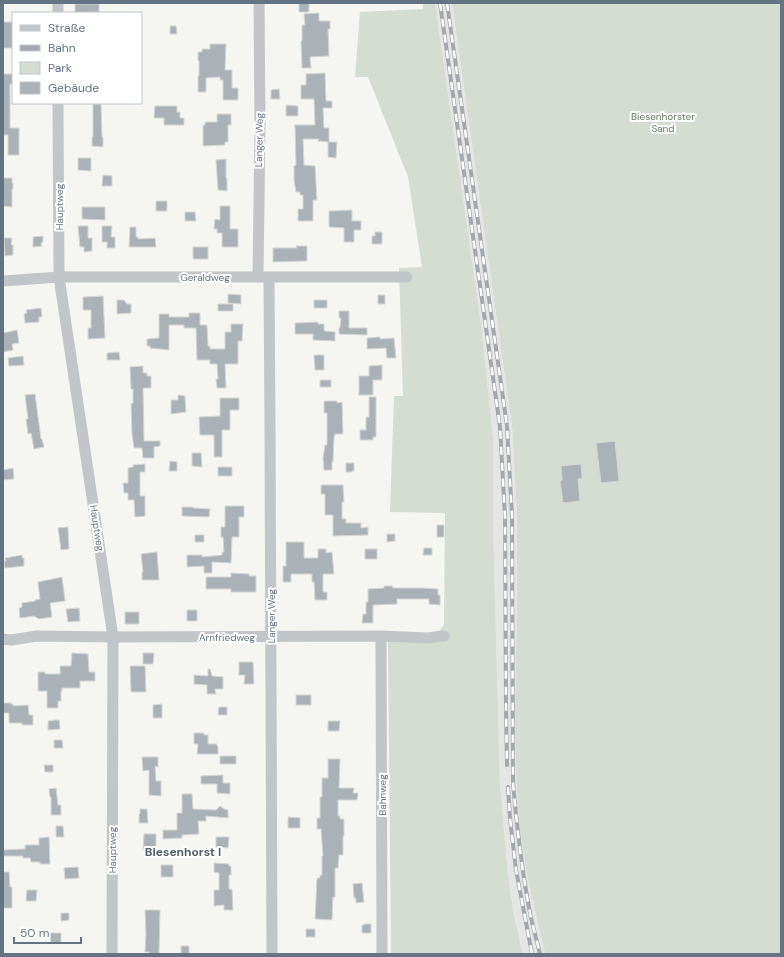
<svg xmlns="http://www.w3.org/2000/svg" width="784" height="957" font-family="'DM Sans',sans-serif">
	<rect width="100%" height="100%" fill="#f5f5f1"/>
	<!-- built -->
	<path fill="#e5e6e4" d="M435,3H452L512,426L517,516V601L515,708L516,783L520,831L527,875L545,954H523L513,911L508,874L500,784L493,522V437L481,323Z"/>
	<!-- green -->
	<path fill="#d5dcd2" d="M423,3H435L481,323L493,437V522L500,784L508,874L513,911L523,954H391L388,641L439,631L444,625L445,513L390,512L394,396H403L399,268L422,267L408,177L368,77H355L360,12L423,9Z
		M452,3H781V954H545L527,875L520,831L516,783L515,708L517,601V516L512,426Z"/>
	<!-- building -->
	<path fill="#abb2b7" stroke="#d6d6d4" d="M299,3H309V12H299Z
		M75,4H99V12L75,13Z
		M319,13V21H330V29H328L329,56L310,57L311,68H302L301,41H302V25H305L304,14Z
		M3,22H13V48H3Z
		M170,26H176L177,34H170Z
		M210,44H226L225,70H232V88H238V100H223V80H220V77L206,78V92H198V76H199V61H198V52H202V49H210Z
		M325,73L326,101H332V108H323L324,128H329V142H337L336,158L328,157V142L318,141L319,139H303L304,165L315,166L317,200H313V221H298V209H303V195H300V192H296L294,180V166L296,165L295,125H315L314,99H301V85H306V74Z
		M3,74H13V84H10V128H19V155H8V135H3Z
		M279,89L280,99H271V90Z
		M93,104H101L102,137H103V147L92,146V137H93Z
		M286,105L298,106V116H286Z
		M155,106H177V112H180V118H184V125H164V118H154Z
		M217,114H231V125H228V142H225V145L203,146V125H205V122H217Z
		M78,158H91V171L78,170Z
		M226,159V178H227V191L218,190L216,160Z
		M103,175L112,176V186H102Z
		M3,178H12V183H13V189H12V207L3,206Z
		M156,201H167V211H156Z
		M220,206H230V229H238V247H222V233H217V229H214L215,219L220,220Z
		M82,207H105V220L82,219Z
		M352,210V221H361V230H354V242H344V228L329,227V211Z
		M185,212H195L196,221H185Z
		M78,226H88V238H92V251L84,252V247H80Z
		M102,226H112L111,237H115V248H107V242H102Z
		M130,227H136V237H138V239L155,238L156,247H129Z
		M375,232H382V244H372V236H375Z
		M43,236V242L41,243L42,246L33,247V237Z
		M4,238H12L11,245H13V255L5,256Z
		M296,246H307V261L273,262V248H297Z
		M193,247H208V259H193Z
		M228,294L241,295V304L228,303Z
		M378,295H385V304H378Z
		M103,296L105,338L88,339V328H91V310H83V297Z
		M117,300H124L127,304H131V313L117,314Z
		M314,300H327V308H314Z
		M218,304H233V311H218Z
		M41,308L42,317H39V322L25,323L24,314L27,313L26,310Z
		M339,311H349V328H367V335L339,334V328H340L341,318H339Z
		M189,313H200V325H207L208,346H210V349H225V332H231V324H243L242,341H238V364H225L226,388H217L216,379H218L217,364H210V360H197L196,328H184V325H169V350L150,348V346H147V339L159,338V314H169V317H189Z
		M318,322V324H324V330L325,331L335,332V341L313,340V334H295V323Z
		M17,330L19,343L12,344L13,350L3,352V333Z
		M380,337V339L394,338L396,358H387L386,348L367,349V338Z
		M119,352L120,360H107V353Z
		M314,355H324V370H315Z
		M23,356L24,365L9,366L8,358Z
		M382,365V380H373V395H359V376H369V366Z
		M143,366V373H147V376H151V388H143L144,441H160V446L154,447V458H143L142,448H134L132,434L131,404L133,403V389H131L130,367Z
		M320,380H331V387H320Z
		M35,394L41,439H42L44,447L34,449L31,433L28,434L26,419H28L25,395Z
		M178,395L185,396L186,412L171,414V400H178Z
		M369,397H376V437H373V440H360V430H366V417H369Z
		M220,398H239V410H230V430H222V457H214V435H200L199,417L220,416Z
		M324,401H337V403L342,402L343,434H335V436H334L333,462H332V470H324L323,458L325,445H327V413H324Z
		M615,441L619,481L601,483L596,443Z
		M192,453H201L202,467L192,466Z
		M170,461L177,462V471H169Z
		M346,463H354V471H352V472H346Z
		M145,464V472H140V496H145V516L135,517L134,500H128V493H124L123,483H128V468L133,467V465Z
		M581,464L582,478L578,479L580,501L563,503L560,481L562,480L561,466Z
		M218,467H232V476H218Z
		M13,468L14,479L3,480V470Z
		M321,485H343L344,502H342V519H346V523H361V528L368,527V535L333,536V515H325V494H321Z
		M225,506H244V517H239V537H232L231,563L212,562V573H204V566L187,567V555H202V557L222,555V552H224L223,537H221V527H225Z
		M182,507H192L194,508L210,509L209,517L182,516Z
		M437,525H444V537H437Z
		M68,527L69,549L61,550L58,528Z
		M387,534H395V541L387,542Z
		M195,535H204V542H195Z
		M286,542H304V558H318V549H326V553L332,552L334,574H323V592H327V600H315L314,582H312V574H291V582H283V566H286Z
		M424,548H432V555H423Z
		M365,549H377V559H365Z
		M157,552L159,580H142V572H143L141,554Z
		M22,555V558H24V566L5,568L4,561H6L5,558Z
		M231,573L249,574V576H256V592H231V589H206V577H231Z
		M62,577L65,601L50,603L52,617L39,619L34,616L20,618L19,608L22,607V603L35,601V600L40,599L38,582Z
		M384,586H392L393,588H424L438,589V595H440V605L429,604V599H397V604L373,605V623H362L363,614H366V602H368V589L384,588Z
		M79,608L80,621L68,622L66,609Z
		M187,610H197V621H187Z
		M125,612H139V624H125Z
		M72,653L88,654L89,672H95V681H80V688H62V691H61V701H58V708H47V691H38V672H45V674H60V666H71Z
		M143,653H154L153,664H143Z
		M239,662H253L254,684H244L245,675H239Z
		M130,666H145L146,692H131Z
		M208,669H210L212,676L223,677V689H215L216,694H207V685L194,684V675L208,676Z
		M296,695H311V705H296Z
		M3,703H11V704H13V706L28,705L29,715H33V725H22V723H9V713H3Z
		M162,704V718H153V705Z
		M219,707H227V715H218Z
		M55,720H59L60,729L48,730V721Z
		M328,721H340L339,731H328Z
		M194,733H204V735H208V744H217V746H218V754H197L198,744H194Z
		M54,740H62L63,748H54Z
		M220,756H236V764H220Z
		M142,757H158V767L155,766L156,781H161V796L149,795V770L143,771Z
		M328,759H340L339,788H354L353,793H358L357,800H338V816H340V819H344V836H343V855H339L338,868H335V897H333L332,920L315,919L317,878H320V875H322V856H323L321,829H317V818H320V797H322V778H328Z
		M44,765H53V772H45Z
		M223,775V783H230V794L217,793V784H201V776Z
		M56,788L58,805H61V815H51V797H50L49,789Z
		M182,794H192L193,809L216,810L220,806L224,809L228,810V818L206,816V821H198L199,834L182,835V838L163,839V830H177V813H182Z
		M140,809H147L148,823H139V814H140Z
		M288,817L300,818V828H288Z
		M56,826H63L64,837H56Z
		M144,834H156V850H143Z
		M49,837L50,864H40V862H31L30,858H23V856H3V850L25,849V845H39V838Z
		M216,837H229L228,848L216,847Z
		M214,863L229,864V866H231V875H229V889H232L233,910H224V905L214,906V890H219V873L214,872Z
		M161,865H173V877H161Z
		M78,867L79,878L65,879L64,868Z
		M3,872H9L10,887H12V908H3Z
		M362,883L364,902L356,903V898H354L353,884Z
		M27,890H37L36,901H26Z
		M145,910H160L159,954H149V952H145L146,934Z
		M61,913H69V920L61,921Z
		M364,924H371V933H362V925H364Z
		M306,929H315V937H306Z
		M50,933H61V943H51Z
		M181,946H189V954H181Z"/>
	<g fill="none" stroke-linecap="round" stroke-linejoin="round">
		<!-- minor -->
		<path stroke="#c2c6c9" stroke-width="11" d="M58,3V13
			M58,103L59,277L113,637L112,954
			M258,277L260,123L259,3
			M269,277L270,429L272,954
			M3,281L59,277H407
			M381,636L382,954
			M3,639L11,640L37,636L113,637L381,636L427,638L444,636"/>
		<defs>
			<path id="rail" d="M440,3L500,427L505,516L506,708L507,765
				M447,3L507,426L512,516L513,783C517,828 522,873 531,918C534,930 537,942 540,954
				M508,787L510,818L516,870L532,954"/>
		</defs>
		<!-- rail casing -->
		<use href="#rail" stroke="#a3a8ae" stroke-width="4"/>
		<!-- rail -->
		<use href="#rail" stroke="#fff" stroke-width="2.5" stroke-dasharray="8" stroke-linecap="butt"/>
	</g>
	<g text-anchor="middle" dominant-baseline="central" stroke-width="4" stroke-linejoin="round" paint-order="stroke">
		<!-- park labels -->
		<g font-size="10" fill="#667962" stroke="#fff">
			<text x="663" y="116">Biesenhorster<tspan x="663" dy="12">Sand</tspan></text>
		</g>
		<!-- street labels -->
		<g font-size="10" fill="#647482" stroke="#fff">
			<text transform="translate(259 140) rotate(-89)">Langer Weg</text>
			<text transform="translate(59 207) rotate(-90)">Hauptweg</text>
			<text x="205" y="277">Geraldweg</text>
			<text transform="translate(97 528) rotate(81)">Hauptweg</text>
			<text transform="translate(271 616) rotate(-90)">Langer Weg</text>
			<text x="227" y="637">Arnfriedweg</text>
			<text transform="translate(382 795) rotate(-90)">Bahnweg</text>
			<text transform="translate(112 850) rotate(-90)">Hauptweg</text>
		</g>
		<!-- quarter labels -->
		<g font-size="12" font-weight="bold" fill="#525d67" stroke="#fff">
			<text x="183" y="852">Biesenhorst I</text>
		</g>
	</g>
	<!-- border -->
	<rect width="784" height="957" fill="none" stroke="#647482" stroke-width="8"/>
	<!-- legend -->
	<rect x="12" y="12" width="130" height="92" fill="#ffffff" stroke="#c1c7cd"/>
	<rect x="20" y="25" width="20" height="6" fill="#c2c6c9" stroke="#c1c7cd"/>
	<text x="48" y="32" font-size="12" fill="#647482">Straße</text>
	<rect x="20" y="45" width="20" height="6" fill="#a3a8ae" stroke="#c1c7cd"/>
	<text x="48" y="52" font-size="12" fill="#647482">Bahn</text>
	<rect x="20" y="62" width="20" height="12" fill="#d5dcd2" stroke="#c1c7cd"/>
	<text x="48" y="72" font-size="12" fill="#647482">Park</text>
	<rect x="20" y="82" width="20" height="12" fill="#abb2b7" stroke="#c1c7cd"/>
	<text x="48" y="92" font-size="12" fill="#647482">Gebäude</text>
	<!-- scale -->
	<path d="M14 937v6h67v-6" fill="none" stroke="#647482" stroke-width="2"/>
	<text x="20" y="937" font-size="12" fill="#647482" stroke="#ffffff" stroke-width="3" paint-order="stroke">50 m</text>
</svg>
